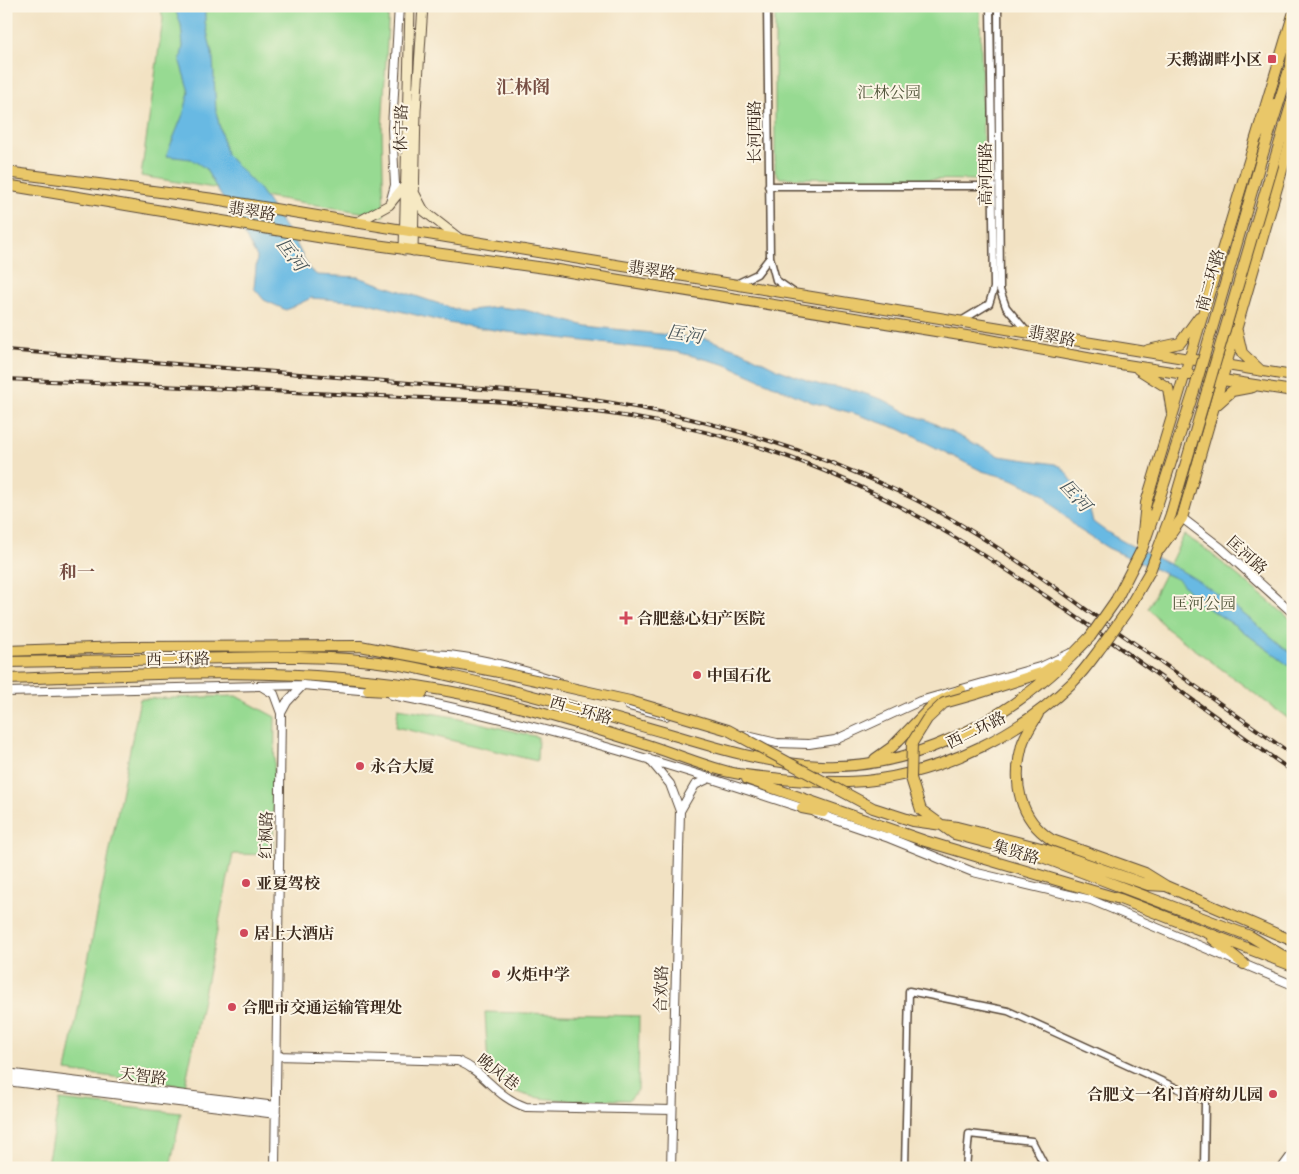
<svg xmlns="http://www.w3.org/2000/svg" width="1299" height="1174" font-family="'IM FELL French Canon','Noto Serif SC',serif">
	<rect width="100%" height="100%" fill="#fcf5e5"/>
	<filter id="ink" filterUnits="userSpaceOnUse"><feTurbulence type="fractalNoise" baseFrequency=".02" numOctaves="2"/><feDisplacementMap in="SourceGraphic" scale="10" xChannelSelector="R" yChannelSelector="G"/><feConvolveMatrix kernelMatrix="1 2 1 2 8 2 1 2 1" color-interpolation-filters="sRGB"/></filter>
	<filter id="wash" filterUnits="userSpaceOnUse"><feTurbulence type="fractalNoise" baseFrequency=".0096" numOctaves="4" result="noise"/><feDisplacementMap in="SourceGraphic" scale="20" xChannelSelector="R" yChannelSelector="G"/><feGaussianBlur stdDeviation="1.12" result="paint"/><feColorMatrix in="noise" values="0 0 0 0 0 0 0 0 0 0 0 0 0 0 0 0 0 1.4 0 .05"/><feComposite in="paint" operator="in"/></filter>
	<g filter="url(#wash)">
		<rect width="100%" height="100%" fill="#f2e2c3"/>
		<!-- green -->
		<path fill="#97da92" stroke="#698258" d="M160,6H389L382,130L384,216L141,176L163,19Z
			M775,6H980L984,180L780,178L775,172Z
			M1184,535L1203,547L1293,621V722L1166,628L1148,608Z
			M236,696L275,717L273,855L233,854L185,1086L66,1071L140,699Z
			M398,708L455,717L538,737L537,761L396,727Z
			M485,1012L639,1016L638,1090L629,1100C598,1099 544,1104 517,1092C505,1087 497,1077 488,1067Z
			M60,1100L181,1113L170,1168H46Z"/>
		<!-- water -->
		<path fill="#68b9e3" stroke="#527280" d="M174,6H205V22L213,58L216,111L226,154L260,190L297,245L309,269L317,275L358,277L461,311L498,307L525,310L586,326L707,339L742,351L777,369L820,385L851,389L884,400L912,415L927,420L999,456L1055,464L1062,467L1088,502L1093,522C1119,543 1152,554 1180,570C1221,593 1257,625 1293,655V669L1236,626L1198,602L1179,580L1108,548L1078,529L1041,493L1012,479L982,471L899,429L856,414L811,402L724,364L677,352L508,332L448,323L364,302L311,298L286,310L264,300L254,288L257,257L205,168L191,159L166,156L184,112L189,92L180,62L183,46L181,25Z"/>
	</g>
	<g filter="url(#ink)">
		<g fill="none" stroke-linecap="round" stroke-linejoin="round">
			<defs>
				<path id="minor" d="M767,6L770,257
					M998,6L1000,290L1006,307L1027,332
					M768,186H993
					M736,284L757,274L770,257L776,280L793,292
					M961,321L989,304L994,288L990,6
					M905,1167L909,991L1008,1011L1205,1101L1204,1168
					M905,1168H927
					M966,1168L969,1134L1032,1141L1046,1168"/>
				<path id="tertiary" d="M390,203L395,185L392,128L399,6
					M1182,518L1221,548L1293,613
					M420,655C455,650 522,669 557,681
					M261,686L274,694L281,713L275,1168
					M6,692L303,685L371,691
					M392,695C533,722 669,764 805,809
					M629,706L666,716
					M281,713L287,702L303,685
					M743,735L777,743L809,744L835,740L920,701L1043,666L1071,653
					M649,759L670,784L680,811L671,1168
					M680,811L695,785L710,778
					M816,813L889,838L973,872L1091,900L1293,985
					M277,1056L458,1061C487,1073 495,1097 526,1107L672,1110
					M6,1073L276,1106
					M6,1081L276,1114
					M1282,1168L1293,1153"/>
				<path id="secondary" d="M415,194L424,211L460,239
					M356,223L389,205L405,185
					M404,250L410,6
					M413,251L416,111L423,6"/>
				<path id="primary" d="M6,172L214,199L1293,376
					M6,185L324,238L545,268L985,339L1114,363L1293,391
					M1237,331L1242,353L1260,370
					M1148,350L1180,343L1199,317
					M1138,369L1168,388L1172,413
					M1214,407L1232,391L1253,387
					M1142,542L1146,503L1293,15
					M1160,549L1182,518L1293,132"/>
				<path id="trunk" d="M1291,63L1293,41
					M1257,137L1274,104
					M1290,140L1293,122
					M1261,160L1293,57
					M1274,162L1293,98
					M1116,600L1142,549L1155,512
					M1127,611L1150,571L1171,514
					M6,651L123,647L360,646L499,672
					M6,662C67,661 128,660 189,659C257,657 326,654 394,664C415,667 435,672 455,677C528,693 599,714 670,734C720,749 768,764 821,766C924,770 1023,710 1090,637
					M6,679C145,674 279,666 417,686C493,697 568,720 641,743C671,752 700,765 729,772C746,776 764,777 781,779C812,782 843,784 874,780C947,770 1020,734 1073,682C1084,671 1093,658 1102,646
					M368,690L422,693
					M976,694L1044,672L1056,664
					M1038,714C1033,724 1025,734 1022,745C1012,782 1019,819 1052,840L1145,873L1166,886L1293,941
					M875,759L892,747L934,704L961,690
					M747,779L925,841L1120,899L1293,966
					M802,808L823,812
					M1041,848L1148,885L1165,886
					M1042,857L1250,936L1290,960
					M1212,938L1244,964"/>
			</defs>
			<!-- minor casing -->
			<use href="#minor" stroke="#564637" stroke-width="9"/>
			<!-- tertiary casing -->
			<use href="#tertiary" stroke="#564637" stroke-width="10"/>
			<!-- secondary casing -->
			<use href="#secondary" stroke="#564637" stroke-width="11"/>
			<!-- primary casing -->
			<use href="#primary" stroke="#564637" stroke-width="12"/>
			<!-- trunk casing -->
			<use href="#trunk" stroke="#564637" stroke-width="12"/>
			<!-- minor -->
			<use href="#minor" stroke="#fff" stroke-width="6"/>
			<!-- tertiary -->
			<use href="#tertiary" stroke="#fff" stroke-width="8"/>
			<!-- secondary -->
			<use href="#secondary" stroke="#f6e9c3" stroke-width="9"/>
			<!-- primary -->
			<use href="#primary" stroke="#e9c769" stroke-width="10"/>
			<!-- trunk -->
			<use href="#trunk" stroke="#e9c769" stroke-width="10"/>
			<defs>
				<path id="rail" d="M6,350L557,395C681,410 799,443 912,498C975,529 1034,572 1091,613C1159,660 1226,708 1293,755
					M6,379L491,401C587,409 679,420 771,451C898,493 1008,568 1116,645C1175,688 1234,730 1293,772"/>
			</defs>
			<!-- rail casing -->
			<use href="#rail" stroke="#3b2a1e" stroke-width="4"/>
			<!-- rail -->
			<use href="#rail" stroke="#fcf5e5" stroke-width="2" stroke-dasharray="5.5" stroke-linecap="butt"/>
			<defs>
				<path id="trunk-bridge" d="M1155,512L1194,391L1261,160
					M1171,514L1274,162
					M1090,637L1116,600
					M1102,646L1127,611
					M499,672L630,701L728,730L873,808L913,821L957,827L1041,848
					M976,694L944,703L927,719L912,743L911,778L921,810L954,834L1042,857"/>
			</defs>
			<!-- trunk-bridge casing -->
			<use href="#trunk-bridge" stroke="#564637" stroke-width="12" stroke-linecap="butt"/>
			<!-- trunk-bridge -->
			<use href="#trunk-bridge" stroke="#e9c769" stroke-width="10"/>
		</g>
	</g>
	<!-- markers -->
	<g fill="#d1495b" stroke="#fcf5e5" stroke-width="2">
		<rect x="1267" y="54" width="10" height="10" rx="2.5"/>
		<path d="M623.5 610.5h5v5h5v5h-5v5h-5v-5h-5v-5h5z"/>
		<circle cx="697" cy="675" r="5"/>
		<circle cx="360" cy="766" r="5"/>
		<circle cx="246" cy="883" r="5"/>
		<circle cx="244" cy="933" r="5"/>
		<circle cx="496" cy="974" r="5"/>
		<circle cx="232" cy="1007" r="5"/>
		<circle cx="1273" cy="1094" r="5"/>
	</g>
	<g text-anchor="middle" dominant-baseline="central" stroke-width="4" stroke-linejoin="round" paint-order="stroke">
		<!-- poi labels -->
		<g font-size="16" font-weight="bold" fill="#3b2a1e" stroke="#fcf5e5" text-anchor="start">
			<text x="1262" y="59" text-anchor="end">天鹅湖畔小区</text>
			<text x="637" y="618">合肥慈心妇产医院</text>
			<text x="707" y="675">中国石化</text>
			<text x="370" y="766">永合大厦</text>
			<text x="256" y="883">亚夏驾校</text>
			<text x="254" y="933">居上大酒店</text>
			<text x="506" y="974">火炬中学</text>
			<text x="242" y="1007">合肥市交通运输管理处</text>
			<text x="1263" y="1094" text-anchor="end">合肥文一名门首府幼儿园</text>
		</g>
		<!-- park labels -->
		<g font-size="16" fill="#52563b" stroke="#fcf5e5">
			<text x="889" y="92">汇林公园</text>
			<text x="1204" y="603">匡河公园</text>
		</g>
		<!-- street labels -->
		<g font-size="16" fill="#3b2a1e" stroke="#fcf5e5">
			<text transform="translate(401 128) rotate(-89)">休宁路</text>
			<text transform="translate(754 132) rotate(-90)">长河西路</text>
			<text transform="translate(985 174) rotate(-90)">高河西路</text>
			<text transform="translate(252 211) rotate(9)">翡翠路</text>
			<text transform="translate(652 270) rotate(9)">翡翠路</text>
			<text transform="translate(1210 280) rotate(-74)">南二环路</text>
			<text transform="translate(1052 336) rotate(11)">翡翠路</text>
			<text transform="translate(1247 555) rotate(42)">匡河路</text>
			<text transform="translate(178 659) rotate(-1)">西二环路</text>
			<text transform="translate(581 710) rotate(16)">西二环路</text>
			<text transform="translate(976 730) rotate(-26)">西二环路</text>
			<text transform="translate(266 835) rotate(-89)">红枫路</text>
			<text transform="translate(1016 852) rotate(17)">集贤路</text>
			<text transform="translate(661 989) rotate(-88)">合欢路</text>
			<text transform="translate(498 1072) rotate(38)">晚风巷</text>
			<text transform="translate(143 1076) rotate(7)">天智路</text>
		</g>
		<!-- neighbourhood labels -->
		<g font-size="18" font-weight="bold" fill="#774e43" stroke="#fcf5e5">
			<text x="523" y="87">汇林阁</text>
			<text x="77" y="572">和一</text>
		</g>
		<!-- water labels -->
		<g font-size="18" font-style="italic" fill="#485559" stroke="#fcf5e5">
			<text transform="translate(291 255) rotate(53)">匡河</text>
			<text transform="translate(685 335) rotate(9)">匡河</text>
			<text transform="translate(1075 496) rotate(47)">匡河</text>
		</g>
	</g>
	<!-- margin -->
	<rect width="1299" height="1174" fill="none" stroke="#fcf5e5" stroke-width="25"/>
</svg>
